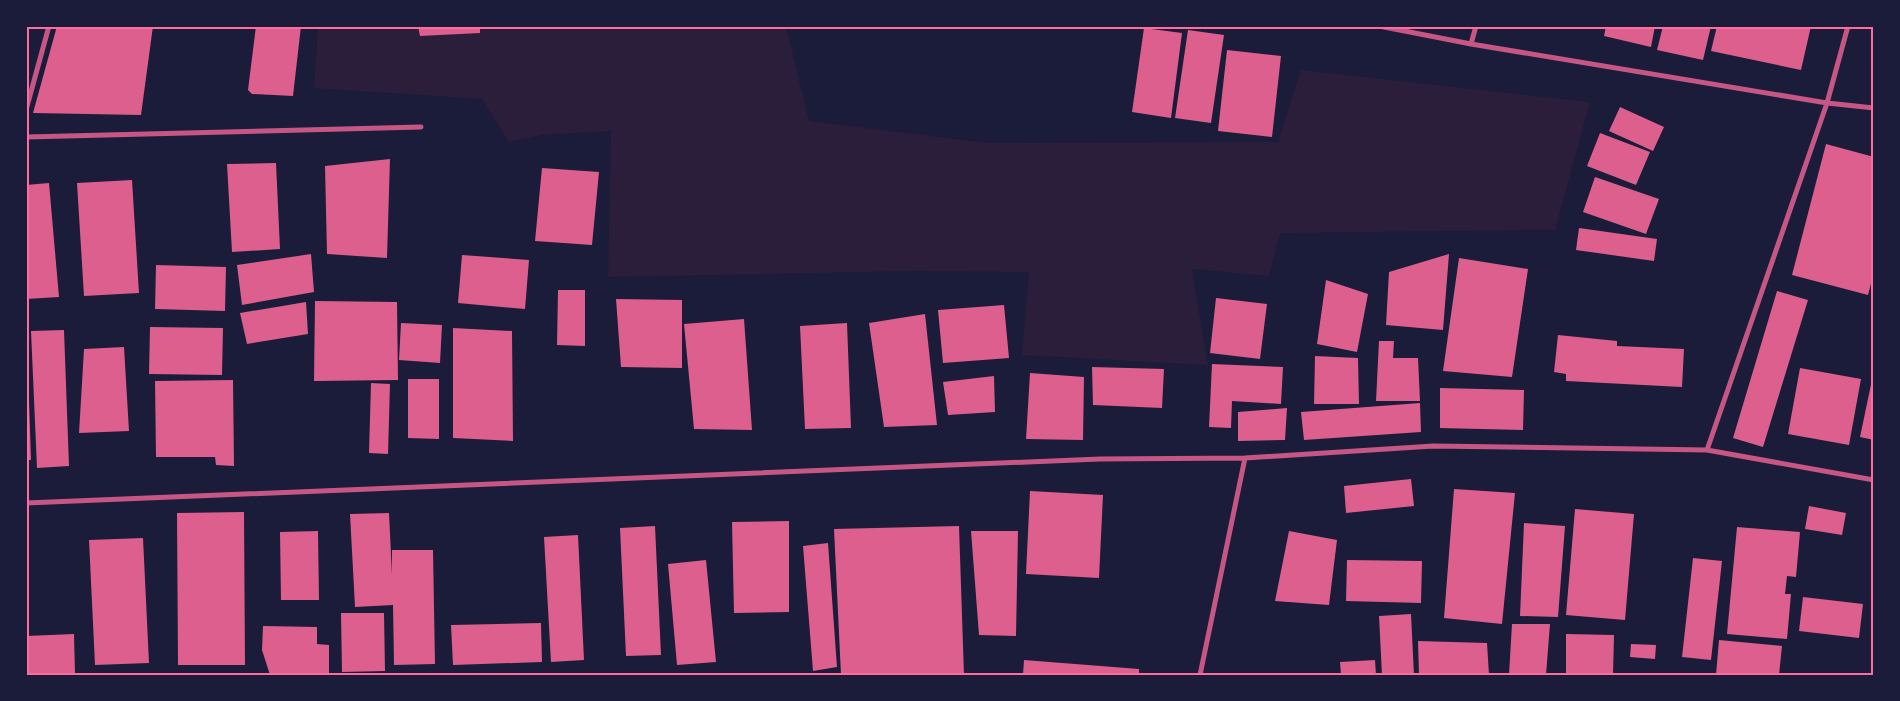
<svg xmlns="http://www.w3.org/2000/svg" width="1900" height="701" font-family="'Exo 2',sans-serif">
	<rect width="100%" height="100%" fill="#1b1b3a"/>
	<!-- green -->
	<path fill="#2a1e3b" d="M318,26H786L809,121L987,143L1278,142L1301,70L1590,102L1555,230L1280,233L1269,276L1192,269L1208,365L1022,355L1029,272L911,271L608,277L611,131L542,135L509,142L482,99L314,88Z"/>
	<!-- building -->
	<path fill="#dd5f8e" d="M57,26H153L141,115L33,113Z
		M256,26H301L293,96L252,94L248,90Z
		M418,26H480V33L420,36Z
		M1606,26H1655L1651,47L1604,36Z
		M1663,26H1711L1703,60L1657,50Z
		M1717,26H1811L1801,70L1711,51Z
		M1144,28L1182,33L1171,118L1132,112Z
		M1188,30L1224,35L1211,123L1175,118Z
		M1227,50L1281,56L1272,137L1218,131Z
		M1620,107L1664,127L1653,151L1609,131Z
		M1600,133L1650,152L1636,185L1587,166Z
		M1826,144L1874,157V272L1868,295L1792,275Z
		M390,159L387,258L327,254L325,166Z
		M276,163L280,249L232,252L227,164Z
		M542,168L599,172L592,245L535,241Z
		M1595,177L1659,199L1646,234L1583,212Z
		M132,180L139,293L84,296L77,183Z
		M49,183L59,297L26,299V185Z
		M1579,228L1657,239L1654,261L1576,250Z
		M311,254L314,292L242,305L237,265Z
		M1449,254L1443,330L1386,325L1389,272Z
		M462,255L529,260L525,309L458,303Z
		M1459,258L1528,269L1512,377L1443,371Z
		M156,265L226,267L225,311L155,309Z
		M1326,280L1368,294L1357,352L1317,344Z
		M558,290H585V346L557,345Z
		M1777,291L1808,300L1763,447L1733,438Z
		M1216,298L1267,304L1260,359L1210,353Z
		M616,299L682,300V368L621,367Z
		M315,301L397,302L398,380L314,381Z
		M306,302L308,334L247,344L240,313Z
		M1004,305L1009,358L943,363L938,310Z
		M925,314L937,425L884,427L869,323Z
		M744,319L752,430L694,429L684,324Z
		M401,323L442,325L440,363L399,360Z
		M847,323L851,428L805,429L800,326Z
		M150,327L223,328L222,375L149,374Z
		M453,328L512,331L513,441L453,438Z
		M64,330L69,466L37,468L31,331Z
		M1558,335L1617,341V346L1684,349L1682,387L1566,381V374L1554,372Z
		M1379,341H1394L1393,358H1418L1420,401H1376Z
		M124,347L129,431L79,433L84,349Z
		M1315,356L1358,358L1359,404H1314Z
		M1212,364L1283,367L1281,404L1232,401L1231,428L1209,427Z
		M1092,367L1164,369L1162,408L1093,405Z
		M1800,368L1861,379L1849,445L1788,434Z
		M26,371H28L31,460H26Z
		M1030,373L1084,377L1083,440L1026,439Z
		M1873,375H1874V440L1860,437Z
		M994,376L995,412L948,415L943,382Z
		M408,379H439V439L408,438Z
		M233,380L234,466L216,465L215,457H156L155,381Z
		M371,383L390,384L388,454L369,453Z
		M1440,388L1524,390L1523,430L1440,428Z
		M1420,403L1421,432L1304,440L1301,412Z
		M1287,408L1285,440L1238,441V412Z
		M1411,479L1414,506L1346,513L1344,486Z
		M1454,489L1515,493L1502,624L1444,618Z
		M1030,491L1103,495L1099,578L1026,574Z
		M1809,506L1846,513L1842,535L1805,529Z
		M1575,509L1634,514L1625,620L1566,615Z
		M244,512L245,665H178L177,513Z
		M389,513L392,575V550H433L435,664L394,665L393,605L355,607L350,514Z
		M789,521V612L734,613L732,522Z
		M1524,523L1565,526L1558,617L1520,616Z
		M655,526L661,655L626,656L620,528Z
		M959,526L964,675H841L834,529Z
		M1737,527L1800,532L1796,577L1787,576L1785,594H1791L1787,639L1727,634Z
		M318,531L319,600H281L280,532Z
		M971,531H1018L1016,636L979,635Z
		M1289,531L1337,540L1329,605L1275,601Z
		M578,535L584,660L551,662L544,537Z
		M143,538L149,663L95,665L89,540Z
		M828,543L837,667L813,671L803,546Z
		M1693,558L1722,561L1711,660L1682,657Z
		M706,560L716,662L677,665L668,564Z
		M1347,560L1422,561L1421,603L1346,601Z
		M1803,597L1863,604L1859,638L1799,631Z
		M341,613H384L385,671L342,672Z
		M1411,614L1414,675H1382L1379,616Z
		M541,623L542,662L453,665L451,625Z
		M1512,624H1550L1546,675H1509Z
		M263,626L317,627V644L329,645V675H270L262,650Z
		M74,634L75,673L26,674V636Z
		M1566,634L1614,635L1613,675H1566Z
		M1719,640L1782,646L1779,675H1716Z
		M1418,641L1487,643L1489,675H1419Z
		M1631,644L1656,645L1655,659L1630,657Z
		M1024,660L1139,669V675H1023Z
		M1375,660L1376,675H1341L1340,662Z"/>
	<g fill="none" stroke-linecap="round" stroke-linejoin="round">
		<!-- minor -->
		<path stroke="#c65784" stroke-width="5" d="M1379,26L1471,44L1827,103L1874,108
			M1471,44L1476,26
			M26,110L49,26
			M26,137L421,127
			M1707,450L1827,103L1848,26
			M26,503L1100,459L1245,458L1433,446L1707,450L1874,480
			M1200,675L1245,458"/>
	</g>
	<!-- border -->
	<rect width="1900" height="701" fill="none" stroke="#1b1b3a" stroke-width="55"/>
	<rect x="28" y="28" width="1844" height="646" fill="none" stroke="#ff6b9d" stroke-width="2"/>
</svg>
